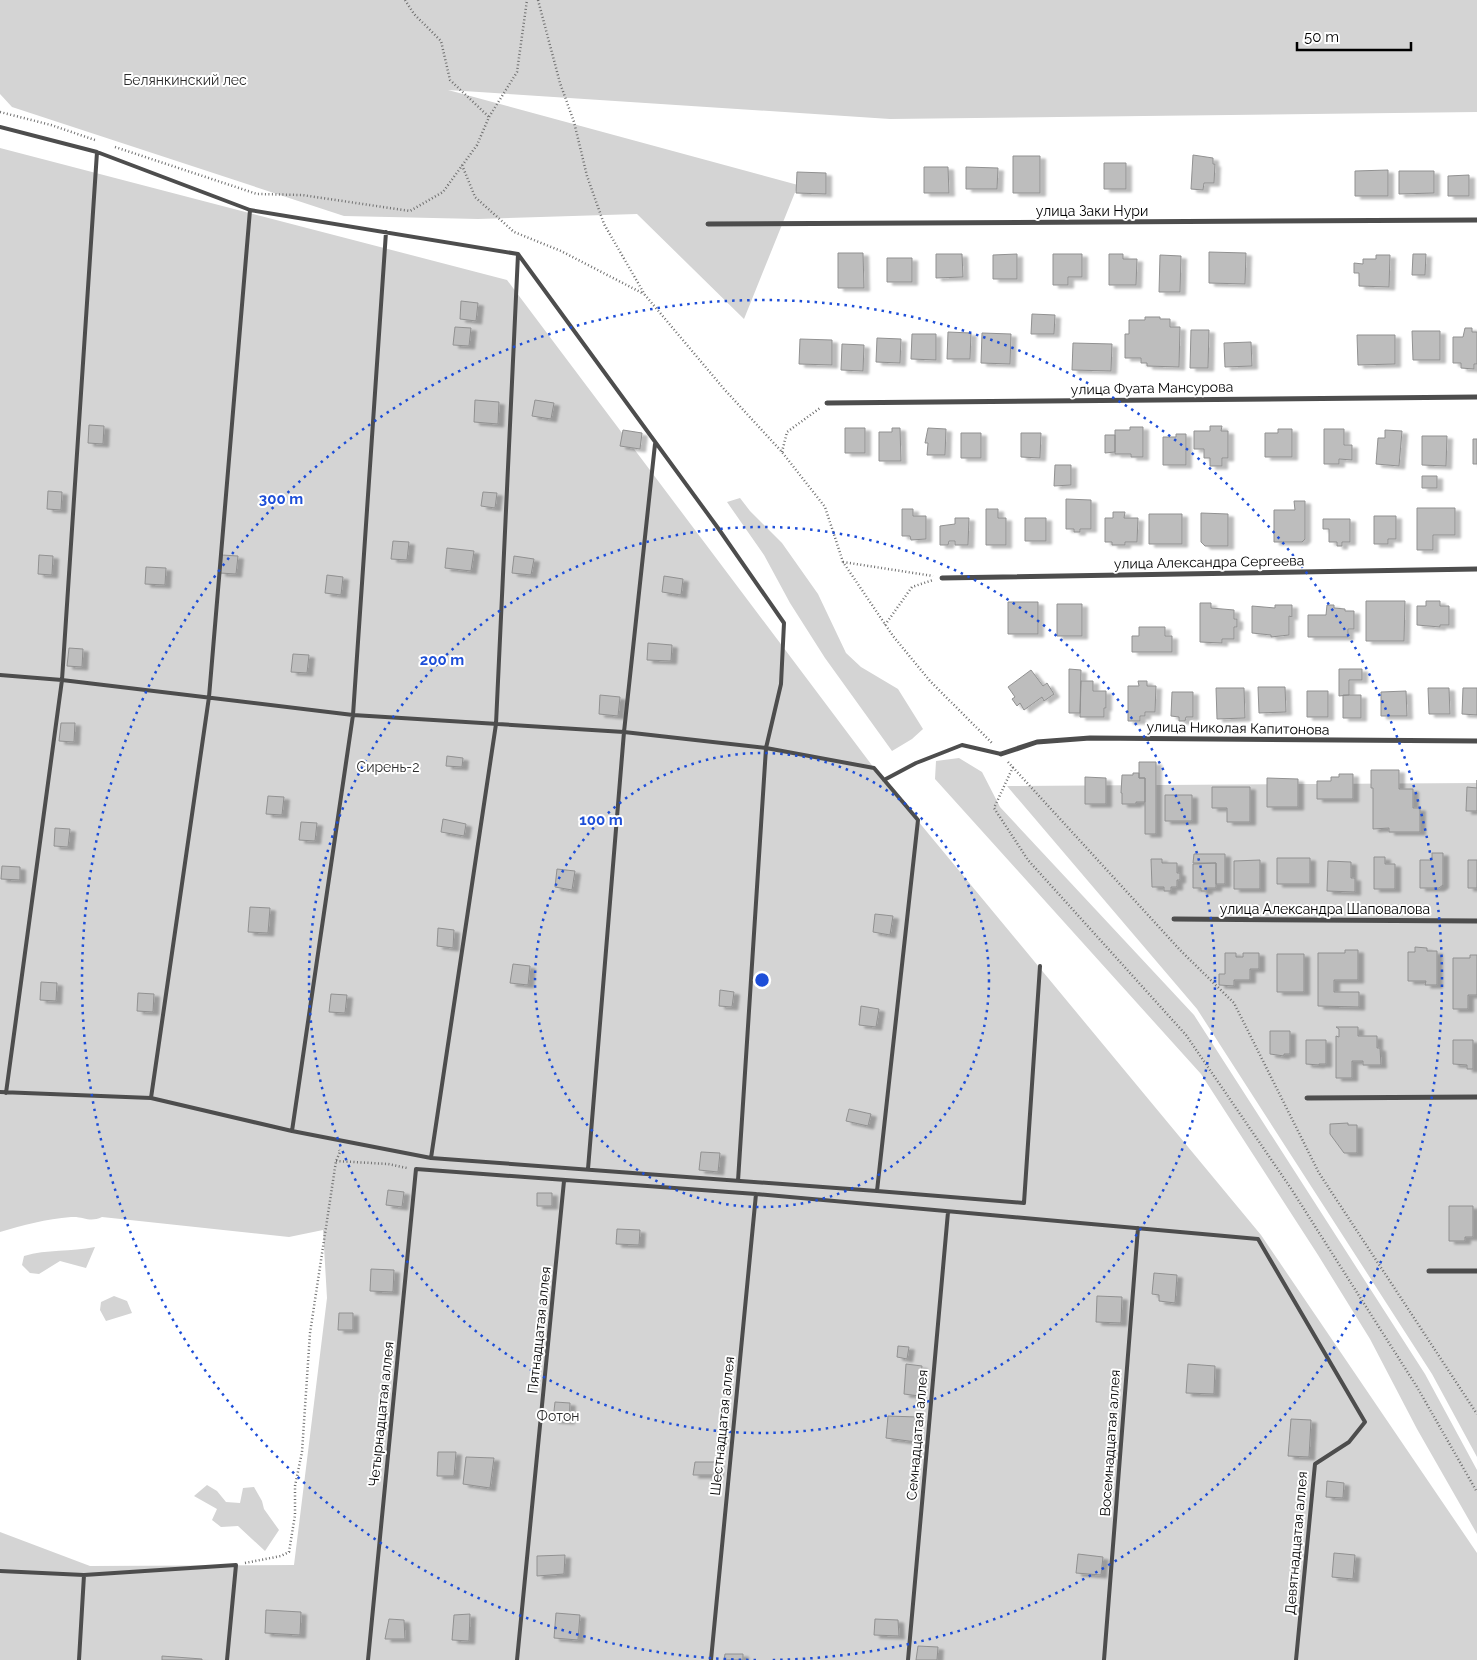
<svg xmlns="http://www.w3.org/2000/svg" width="1477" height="1660" font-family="Raleway,sans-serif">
	<defs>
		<filter id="shadow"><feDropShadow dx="5.5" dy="3" stdDeviation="1" flood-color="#0004"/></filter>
	</defs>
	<rect width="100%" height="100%" fill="#fff"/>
	<!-- green -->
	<path fill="#d4d4d4" d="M0,0H1477V112L890,119L448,90L798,185L744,319L637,214L478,219L344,216L12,107L0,94Z
		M0,148L507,280L874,768L1261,1235L1477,1553V1660H0V1532L90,1566L294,1565L327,1298L323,1230L289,1237L102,1217C89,1223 84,1216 71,1217C46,1219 23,1225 0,1232Z
		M740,498L750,511L782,543L818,594L846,653L861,667L898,689L923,729L912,739L892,751L825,658L790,603L764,555L727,502Z
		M959,758L982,772L1000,807L1194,1015L1425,1374L1477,1470V1534L1417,1429L1370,1339L1318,1255L1201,1074L935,779L936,761Z
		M1477,783V1457L1432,1374L1197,1009L1007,786Z
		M95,1247L86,1268L60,1261L39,1274L30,1273L22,1265L24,1256C47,1249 71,1252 95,1247Z
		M114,1296L127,1301L132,1313L106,1321L100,1310L101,1302Z
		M207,1485L217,1491L226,1502L240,1503L243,1488L254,1487L262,1501L264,1509L279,1530L265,1551L238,1526L221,1527L212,1520L217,1509L194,1496Z"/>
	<!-- building -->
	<path fill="#bdbdbd" stroke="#919191" filter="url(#shadow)" d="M1193,155L1213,158V164H1215L1214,183H1204L1203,190L1191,189Z
		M1013,156H1040V193H1013Z
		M1104,163H1126V189H1104Z
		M924,167H948L949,193H924Z
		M966,167L998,168L997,189H966Z
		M1388,170V196H1355V171Z
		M1399,171H1434V193L1399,194Z
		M797,172L826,173V194L796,193Z
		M1469,175V196H1448V176Z
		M1209,252L1246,253L1245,284L1209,283Z
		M838,253H863L864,288H838Z
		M936,254H962L963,277L936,278Z
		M1017,254V279H993V255Z
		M1053,254H1082V277H1068V285H1053Z
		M1109,254H1123V259H1137L1136,285H1109Z
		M1413,254H1426L1425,275H1412Z
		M1160,255L1181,256L1180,292H1159Z
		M1376,255H1390L1389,287L1359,286V273H1354V263L1363,264V259H1376Z
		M887,258H912V282H887Z
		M461,301L478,303L476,321L460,319Z
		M1032,314L1055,315L1054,334H1031Z
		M1145,317H1160V319H1170V327H1180L1179,367L1147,366V363H1141V358H1125V334H1129V320H1145Z
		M455,327L471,328L469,346L453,345Z
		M1465,328H1472V332H1477V364H1474V369L1461,368V363H1453V337H1463Z
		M1191,330H1209L1208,368H1190Z
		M1412,331H1440V360H1413Z
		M948,332L971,333L970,359H947Z
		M982,333L1011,334L1010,364L981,363Z
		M912,334H936V360L911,359Z
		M1357,335H1395V364L1358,365Z
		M877,338L901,339L900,363L876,362Z
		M800,339L832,340V365L799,364Z
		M1251,342L1252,366L1225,367L1224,343Z
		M1073,343L1112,344L1111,371L1072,370Z
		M842,344L864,345L863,371L841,370Z
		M475,400L499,402L498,424L474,422Z
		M535,400L554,403L551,419L532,416Z
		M89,425L104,426L103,444L88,443Z
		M1210,426H1222L1221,431H1228V458H1222V466H1210V458H1204V449H1194V431H1210Z
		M1130,427H1143V457H1131V454H1115V430H1130Z
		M845,428H865V453H845Z
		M892,428H900L901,461H879V432H892Z
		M928,428L946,429L945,455H927L928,443H925Z
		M1278,429H1292V457H1265V433H1278Z
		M1324,429H1344V445H1352V460L1339,459V464H1324Z
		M623,430L642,433L640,449L620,446Z
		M1385,430L1402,431L1399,466L1376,464L1378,438H1385Z
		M961,433H981V458H961Z
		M1021,433H1041L1040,458L1021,457Z
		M1176,434H1186V465H1163V437H1176Z
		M1105,435H1115V452L1105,453Z
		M1422,436H1447L1446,466L1422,465Z
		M1473,439H1477V464H1473Z
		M1055,465H1071V485L1054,486Z
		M1422,476H1437V488H1422Z
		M48,491L62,492L61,510L47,509Z
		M483,492L497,493L495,508L481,506Z
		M1066,499L1091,500V529H1080V532H1074V529H1066Z
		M1294,501H1305V539L1302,542H1274V510H1295Z
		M1417,508H1455V535H1433V550H1417Z
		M902,509H913V516H926V539L911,540L910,536H902Z
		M986,509H998V518H1006V545H986Z
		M1113,512H1125L1124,518H1138L1137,542H1125V545H1112V542H1105V518H1113Z
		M1201,513L1228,514V546H1205L1201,542Z
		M1149,514H1182V544H1149Z
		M1374,516H1396V539H1388V544H1374Z
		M955,518H969L968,545H955V541H949L948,545H940V526L955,524Z
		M1025,518H1046V541H1025Z
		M1323,519H1350V542H1342V546H1337V542H1329V529H1323Z
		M393,541L409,542L407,560L391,559Z
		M447,548L474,551L471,571L445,568Z
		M39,555L53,556L52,575L38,574Z
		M222,555L238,556L236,574L220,573Z
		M514,556L534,559L531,575L512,573Z
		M146,567L166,568L165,585L145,584Z
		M327,575L343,577L341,595L325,593Z
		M664,576L683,579L681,595L662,592Z
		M1366,601H1405L1404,641H1366Z
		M1426,601H1440V606H1449V625H1440V627L1417,625V606H1426Z
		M1008,602H1038V634H1008Z
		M1200,603H1211V608L1234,610V619H1237V627H1234V639H1222V643L1200,642Z
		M1057,604H1082V636H1057Z
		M1275,605H1292V617L1289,616V635L1271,637V635L1252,633V606L1275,608Z
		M1327,605H1334V608L1345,609V611H1354V629H1348V637H1308V615H1326Z
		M1139,627H1165V636H1172V652H1132V636H1139Z
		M648,643L672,645L671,661L647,660Z
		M69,648L83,649L82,667L67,666Z
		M293,654L309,655L307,673L291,672Z
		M1069,669L1081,670L1080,713H1069Z
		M1339,669H1362V680H1349V695L1339,696Z
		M1031,670L1043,686L1047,683L1054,694L1044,701L1042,697L1024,710L1020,703L1017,706L1012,699L1015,697L1008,687Z
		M1081,681H1093V691H1106V708H1104V717H1080Z
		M1138,681H1147V686H1156L1155,712H1145V716H1140V721H1128V686H1139Z
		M1258,687H1285L1286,712L1259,713Z
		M1216,688H1244L1245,718L1217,719Z
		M1428,688H1449L1450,714H1429Z
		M1463,688H1477V715L1462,714Z
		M1307,691H1328V717H1307Z
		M1406,691L1407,716H1381V692Z
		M1172,692H1193V717H1186L1185,721H1179V717L1171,716Z
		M600,695L620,697L618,716L599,714Z
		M1343,695H1361V718H1343Z
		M61,723H75L74,742L59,741Z
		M447,756L463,758L462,767L446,766Z
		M1139,762H1156V834H1145V778H1139Z
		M1371,770H1399V789H1413V808H1420V832H1389V828L1373,829V788H1371Z
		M1133,773H1139V778H1145V802H1136V804H1122V793H1121L1122,775H1133Z
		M1339,774H1353V799H1317V781H1331V777H1339Z
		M1085,777L1106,778V804H1085Z
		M1267,778L1298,779V807H1267Z
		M1477,780V811H1466L1467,787L1477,788Z
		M1212,787H1250V822H1227V808H1212Z
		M1165,795H1192V821H1165Z
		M268,796L284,797L282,815L266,814Z
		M443,819L466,824L464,836L441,832Z
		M301,822L317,823L315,841L299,840Z
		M55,828L70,829L68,847L54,846Z
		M1432,853H1443V885L1439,888H1420V860H1432Z
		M1194,854H1225V884H1216V863H1193Z
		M1374,857H1385V864H1395V889H1374Z
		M1277,858H1310V884H1277Z
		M1151,859H1162V863H1177V873H1180V880H1177V887H1171V891H1164V887H1152Z
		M1260,860V889H1234V861Z
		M1468,860H1477V888H1468Z
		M1328,861L1351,862V878H1355V892L1327,891Z
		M1216,863V888H1207V891H1201V888H1193V864Z
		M2,866L20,867V880L1,879Z
		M557,869L575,871L572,890L555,887Z
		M250,907L270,908L268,933L248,932Z
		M875,914L893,916L890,935L873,932Z
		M438,928L454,930L453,948L437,946Z
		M1415,947L1427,948V951H1437V985H1425L1426,981H1408V952H1415Z
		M1345,950H1358V980H1334V992H1359V1007L1318,1006V953H1345Z
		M1225,953H1236V957H1243V953H1259V969H1250V980H1234V986L1219,985V974H1225Z
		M1277,954H1304V992H1277Z
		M1470,955H1477V995H1468V1009H1453V958H1470Z
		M513,964L530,966L528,985L510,983Z
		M41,982L57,983L56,1001L40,1000Z
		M720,990L734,992L732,1007L719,1006Z
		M138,993L154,994L153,1012L137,1011Z
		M331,994L347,995L345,1013L329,1012Z
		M861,1006L879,1009L876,1027L859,1025Z
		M1336,1027H1358V1036H1377V1048H1380L1381,1065H1363V1061H1352V1078H1336V1036L1339,1037V1029Z
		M1270,1031H1290V1054H1284V1056L1270,1054Z
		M1306,1040H1326V1064H1319V1065L1306,1064Z
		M1453,1040H1473V1069H1467V1065L1453,1064Z
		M849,1109L871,1114L868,1126L846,1121Z
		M1348,1123V1125H1357V1153H1344L1330,1134V1124Z
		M701,1152L720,1153L718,1172L699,1170Z
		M388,1190L404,1192L402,1207L386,1205Z
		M537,1193H552V1206H537Z
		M1449,1206H1473V1237H1465V1241H1449Z
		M617,1229L640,1230L639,1245L616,1244Z
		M371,1269L394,1270L393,1292L370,1291Z
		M1154,1273L1177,1275L1175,1303L1159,1301V1295L1152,1294Z
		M1097,1296L1122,1297L1121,1323L1096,1322Z
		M339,1313H353V1330H338Z
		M898,1346L909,1347L907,1359L897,1357Z
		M906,1364L922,1366L919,1396L904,1394Z
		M1188,1364L1215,1366L1214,1394L1186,1393Z
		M555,1402L570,1403L569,1421L553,1420Z
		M888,1416L917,1417L916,1442L886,1438Z
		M1291,1419L1311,1420L1309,1457L1288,1456Z
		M438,1452H456L454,1476H437Z
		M466,1457L494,1458L490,1488L463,1484Z
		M695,1462H718L717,1475H693Z
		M1327,1481L1344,1483L1343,1498L1326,1497Z
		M1334,1553L1355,1555L1353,1579L1332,1577Z
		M1078,1554L1103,1557L1101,1575L1076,1573Z
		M565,1555L564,1574L537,1576V1556Z
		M266,1610L301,1612L300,1635L265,1633Z
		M556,1613L580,1615L578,1640L554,1638Z
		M470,1614L469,1641L452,1640L454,1615Z
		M389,1619L404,1620L405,1639H385Z
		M875,1619L898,1620L899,1636L874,1635Z
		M918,1646L938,1647L937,1660H916Z
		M725,1654H743V1660H724Z
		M162,1656L202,1659V1660H162Z"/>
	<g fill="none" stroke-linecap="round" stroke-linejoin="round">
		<!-- path -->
		<path stroke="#6f6f6f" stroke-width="2.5" stroke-dasharray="1 2.5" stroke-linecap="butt" d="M405,0L414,14L441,41L450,80L489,117
			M538,0L560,83L574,122L587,176L604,224L645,295L724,389L782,452L825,507L843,562L893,636L930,681L992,743
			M0,112L51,125L95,140
			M115,147L257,194L302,195L410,211L443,192L477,145L489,117L517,72L527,0
			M462,165L475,197L514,232L561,251L644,294
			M782,452L787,432L820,408
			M843,562L933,576
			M885,625L912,587L933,580
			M1008,762L1180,950L1234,1003L1319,1173L1477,1414
			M1013,767L994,808L1028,860L1186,1035L1290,1187L1417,1387L1477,1492
			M336,1161L388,1164L407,1168
			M245,1563L281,1556L289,1552L295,1515V1486L302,1452L310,1333L336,1161L340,1152L339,1150"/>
		<!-- service -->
		<path stroke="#4d4d4d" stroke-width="4" d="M0,127L97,152L250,210L518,254L718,528L784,623L781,684L766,748L738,1181
			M0,675L62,680L353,715L624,732L766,748L874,768L918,820L877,1191L431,1158L292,1131L151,1098L0,1092
			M884,780L916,763L962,745L1001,754
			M6,1093L62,680L97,152
			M151,1098L209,697L250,210
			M292,1131L353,715L386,232
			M431,1158L496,724L518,254
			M588,1169L624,732L655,444
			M877,1191L1024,1203L1040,966
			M0,1571L84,1575L236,1565L227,1660
			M79,1660L84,1575
			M368,1660L416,1169L756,1194L1258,1239L1365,1422L1349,1442L1315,1464L1296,1660
			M517,1660L564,1181
			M711,1660L756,1194
			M908,1660L948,1212
			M1104,1660L1138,1228"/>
		<!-- minor -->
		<path stroke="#4d4d4d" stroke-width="5" d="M708,224L1477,220
			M827,403L1477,397
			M942,578L1477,569
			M1001,754L1037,742L1090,738L1477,741
			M1174,919L1477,921
			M1307,1098L1477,1097
			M1429,1271H1477"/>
	</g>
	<!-- distance rings -->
	<g fill="none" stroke="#1d4ed8" stroke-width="2.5" stroke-dasharray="2.5 5">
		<circle cx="762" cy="980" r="227"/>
		<circle cx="762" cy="980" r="453"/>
		<path d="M756 1660A680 680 0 1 1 768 1660"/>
	</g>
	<g text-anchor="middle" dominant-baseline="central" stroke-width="4" stroke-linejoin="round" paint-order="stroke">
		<!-- park labels -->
		<g font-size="14" fill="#2b2b2b" stroke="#fff">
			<text x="185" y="80">Белянкинский лес</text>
			<text x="388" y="767">Сирень-2</text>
			<text x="558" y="1416">Фотон</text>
		</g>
		<!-- street labels -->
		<g font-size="14" fill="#000" stroke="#fff">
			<text x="1092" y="211">улица Заки Нури</text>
			<text transform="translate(1152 388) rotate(-1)">улица Фуата Мансурова</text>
			<text transform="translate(1209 562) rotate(-1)">улица Александра Сергеева</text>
			<text transform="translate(1238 728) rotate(1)">улица Николая Капитонова</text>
			<text x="1325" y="909">улица Александра Шаповалова</text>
			<text transform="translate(539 1330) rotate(-84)">Пятнадцатая аллея</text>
			<text transform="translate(381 1414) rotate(-84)">Четырнадцатая аллея</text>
			<text transform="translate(722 1426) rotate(-84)">Шестнадцатая аллея</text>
			<text transform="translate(917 1435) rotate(-85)">Семнадцатая аллея</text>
			<text transform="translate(1110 1443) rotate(-86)">Восемнадцатая аллея</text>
			<text transform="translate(1296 1543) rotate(-85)">Девятнадцатая аллея</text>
		</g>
	</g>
	<circle cx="762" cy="980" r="8" fill="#1d4ed8" stroke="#fff" stroke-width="2.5"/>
	<g font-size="15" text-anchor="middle" font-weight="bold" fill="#1d4ed8" stroke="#fff" stroke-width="4" stroke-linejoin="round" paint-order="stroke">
		<text x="281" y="504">300 m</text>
		<text x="442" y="665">200 m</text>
		<text x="601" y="825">100 m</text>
	</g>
	<!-- scale -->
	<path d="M1297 42v8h114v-8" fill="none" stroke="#000000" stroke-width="2.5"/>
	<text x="1304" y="42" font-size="15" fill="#000000" stroke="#ffffff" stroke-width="4" paint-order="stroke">50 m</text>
</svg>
